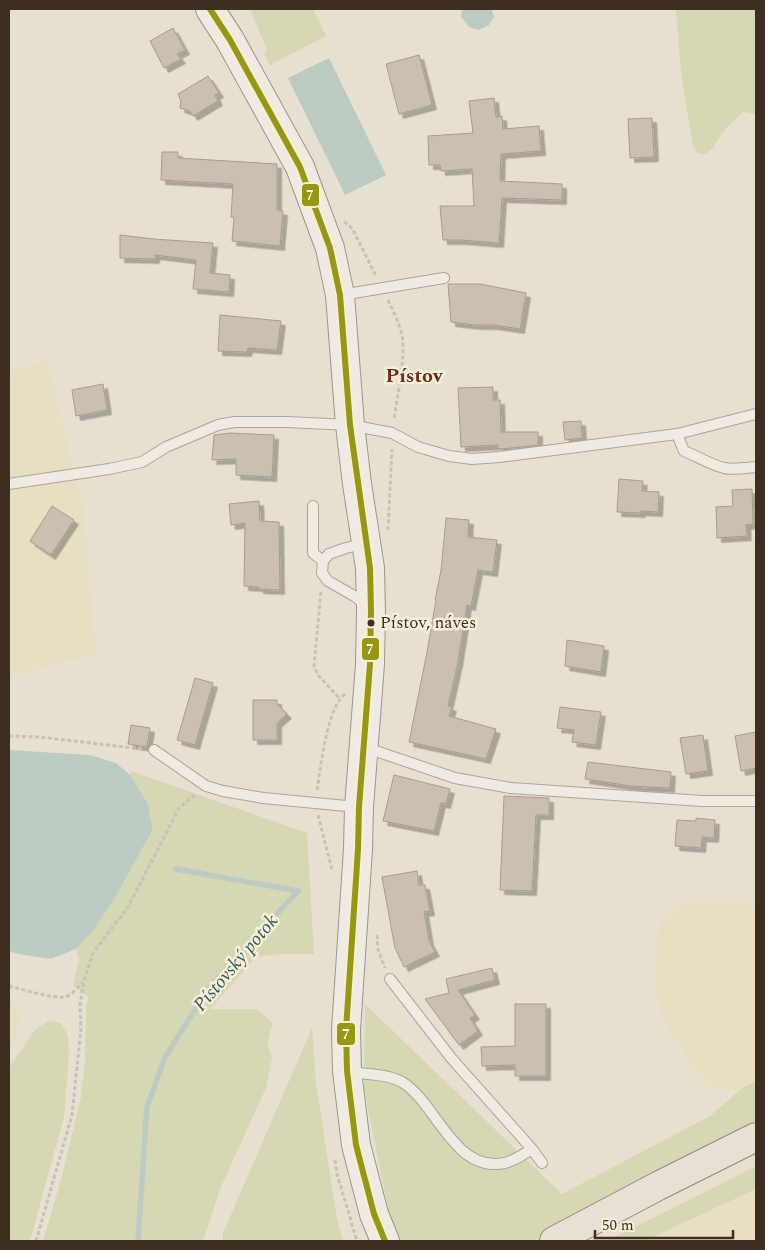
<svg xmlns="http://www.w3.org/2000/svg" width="765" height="1250" font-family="Spectral,serif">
	<defs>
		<filter id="shadow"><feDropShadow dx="4.5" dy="4.5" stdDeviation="0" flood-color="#0004"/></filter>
	</defs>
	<rect width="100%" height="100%" fill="#e7e0d1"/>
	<!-- farmland -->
	<path fill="#e6dfc2" d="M47,359L83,508L96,654L9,677V374Z
		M698,902H756V1081L741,1089L718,1090L710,1086L697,1072L665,1022L659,1008L656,994L658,930L661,922L675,907L683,903Z
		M9,999L14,1004L20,1017L17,1033L9,1053Z
		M756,1189V1241H644Z"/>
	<!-- green -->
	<path fill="#d6d7b3" d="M250,9H313L326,36L270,65L264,54L267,50Z
		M676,9H756V114L743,112L726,128L712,149L705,154H698L693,146L681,72Z
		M131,771L307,833L314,954H279L256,957L210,1009H257L273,1023L267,1043L272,1057L266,1088L220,1189L203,1241H43L61,1180L81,1097L85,1061L86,1005L89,997L73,986L79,959L76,949L93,931L115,898L153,829L148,804L130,775Z
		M365,1004L562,1194L710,1116L741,1089L756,1081V1127L532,1241H400L389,1213L364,1089Z
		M48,1021L61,1023L68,1036L69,1054L64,1117L30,1241H9V1068L35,1030Z
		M312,1028L316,1083L337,1220L343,1241H223V1233Z
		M756,1166V1189L644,1241H607Z"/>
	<!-- water -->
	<path fill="#bcccc2" d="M462,9H491L494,16L489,25L479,30L469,27L461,17Z
		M329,58L386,175L345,195L288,78Z
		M9,750L90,755L116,763L130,775L148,804L153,829L115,898L93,931L76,949L51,959L18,954L9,951Z"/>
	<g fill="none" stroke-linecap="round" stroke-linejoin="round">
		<!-- stream -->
		<path stroke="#bcccc2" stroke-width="5.5" d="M176,869L298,891
			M138,1241L147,1107L165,1057L208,989L298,891"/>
	</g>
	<!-- building -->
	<path fill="#cbbfb2" stroke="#a89c90" filter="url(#shadow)" d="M173,28L185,50L177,54L181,59L164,68L150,41Z
		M419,55L432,105L399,114L386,64Z
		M208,76L219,93L215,95L218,101L193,116L190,111L180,108L181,101L178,94Z
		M494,98L496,117L502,116L503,129L539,126L541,151L501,154L500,181L562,184V200L502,198L499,243L462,240H443L440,206H474L472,169L441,171L440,165H429L428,136L473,133L469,101Z
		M652,118L654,157L630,158L628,119Z
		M162,152H178V158L277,164V210L283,211L280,246L232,241L234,217H231L233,184L161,180Z
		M120,235L154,239L213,243L210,273L230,275L229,292L193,289L196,260L155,255V259L120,258Z
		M448,284H480L526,293L520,329L493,325H476L451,322Z
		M220,315L281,321L277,350L248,348L247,352L218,351Z
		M103,384L107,410L76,416L72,390Z
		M493,387V400H500L501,432H538V445L512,448L498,449V445L461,447L458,388Z
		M581,421L582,438L565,440L563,422Z
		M230,433L274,435L272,477L236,475V459L212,460L214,435Z
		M619,479L643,481L642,491L659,492L658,512L641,511V513L617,512Z
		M752,489L753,524L746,525L747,536L717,538L716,507L733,506L732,490Z
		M259,501L260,521L279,522L280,590L259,589V587L244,586L245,523L231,525L229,504Z
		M52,506L74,520L51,555L30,541Z
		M446,518L469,520L468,537L497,540L493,572L478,570L471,606L467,605L458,662L448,706L452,707L449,716L496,729L486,759L409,742L427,652L436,600H435L441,570Z
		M567,640L604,646L601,672L565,666Z
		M195,678L213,683L195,745L177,740Z
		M253,700H277V704L287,714L277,723V740H253Z
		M560,707L601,712L596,745L572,742L574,730L557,728Z
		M131,725L150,728L147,747L128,744Z
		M756,732V768L741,771L735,736Z
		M703,735L708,771L686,774L680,738Z
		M588,762L671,772L670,788L631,786L585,779Z
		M394,775L450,789L446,804L441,803L434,831L383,821Z
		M504,796L549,798V815H536L532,891L500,890Z
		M696,818L715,820L714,838L702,837L701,848L675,846L677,820L696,821Z
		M417,871L419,885H425L430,911L424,912L429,941L435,952L404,967L395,948L382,877Z
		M492,968L495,980L458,990L475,1015L470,1018L478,1031L459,1045L425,999L449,993L446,979Z
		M515,1004H546V1076H515V1065L482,1066L481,1047L515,1046Z"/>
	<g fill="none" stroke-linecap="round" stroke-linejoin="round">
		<defs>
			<path id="lane" d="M341,295L444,278
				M677,434L684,451C697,456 711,465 724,468C734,470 746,468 756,467
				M9,484L109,469L142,462L166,447L218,425L234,422H287L350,425L392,433L418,447L449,456L472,459L499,457L677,434L756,414
				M313,506V553L323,561
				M366,606L356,597L328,581L322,573L323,561L329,554L346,548L366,543
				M364,747L455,778L511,788L702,801H756
				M154,750L206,786L223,791L263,798L357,807
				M390,979L452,1059L532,1149L542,1163
				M350,1072C366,1074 387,1074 402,1082C435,1102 452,1166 497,1164C510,1164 522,1155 532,1149"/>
			<path id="secondary" d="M210,9L230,40L300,167L330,248L340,295L350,425L357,484L370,568L371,611L370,664L359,807L358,849L346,1030L347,1071L356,1145L374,1214L385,1241"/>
			<path id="primary" d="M554,1241L658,1186L756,1137"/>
		</defs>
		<!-- lane casing -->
		<use href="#lane" stroke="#ada599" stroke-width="12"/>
		<!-- secondary casing -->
		<use href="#secondary" stroke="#9c958a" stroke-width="30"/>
		<!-- primary casing -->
		<use href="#primary" stroke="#928b80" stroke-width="30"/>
		<!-- path -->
		<path stroke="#c8c2b9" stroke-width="3" stroke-dasharray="4 2.5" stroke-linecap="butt" d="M344,222L348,224L353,230L376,276
			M388,300C393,311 399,322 402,335C406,358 397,396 394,420
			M388,530L392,449
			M321,592L314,666L318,675L339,698
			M9,736L40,737L142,749
			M317,790C321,767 327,707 345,694
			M318,815L332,870
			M377,935L378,950L385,968
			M9,986C21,989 53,999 65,997C72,995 78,987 83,982
			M335,1160L337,1174L357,1241
			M36,1241L72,1115L81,1029L80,1004L84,981L93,953L128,907L179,808L196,794"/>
		<!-- lane -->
		<use href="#lane" stroke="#efebe3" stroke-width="10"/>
		<!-- secondary -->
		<use href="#secondary" stroke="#efebe3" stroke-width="28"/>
		<!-- primary -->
		<use href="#primary" stroke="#e6e1d4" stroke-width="28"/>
		<defs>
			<path id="bus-1" d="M210,9L230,40L300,167L330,248L340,295L350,425L370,568L371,611L370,664L359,807L358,849L346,1030L347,1071L356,1145L374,1214L385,1241"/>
		</defs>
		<!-- bus-1 casing -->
		<use href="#bus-1" stroke="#f7eed8" stroke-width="10"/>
		<!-- bus-1 -->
		<use href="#bus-1" stroke="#969713" stroke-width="6"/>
	</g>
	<!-- markers -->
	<circle fill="#3d2e20" stroke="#f7eed8" stroke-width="2" cx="371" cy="623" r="4.5"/>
	<g text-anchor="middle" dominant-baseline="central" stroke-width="5" stroke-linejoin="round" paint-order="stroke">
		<!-- bus labels -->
		<g font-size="17" fill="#3d2e20" stroke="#f7eed8" text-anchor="start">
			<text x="380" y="623">Pístov, náves</text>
		</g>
		<!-- water labels -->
		<g font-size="19" font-style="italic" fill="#2f5d5a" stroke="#f7eed8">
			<text transform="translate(236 963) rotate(-50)">Pístovský potok</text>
		</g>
		<!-- quarter labels -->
		<g font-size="20" font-weight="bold" fill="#6b2e1e" stroke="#f7eed8">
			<text x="414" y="376">Pístov</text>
		</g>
	</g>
	<g stroke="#f7eed8" stroke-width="2">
		<rect x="301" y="183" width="19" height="24" rx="5" fill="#969713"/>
		<rect x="361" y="637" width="19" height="24" rx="5" fill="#969713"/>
		<rect x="336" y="1022" width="20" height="24" rx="5" fill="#969713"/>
	</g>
	<g font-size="14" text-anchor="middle" font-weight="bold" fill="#fff">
		<text x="310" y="200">7</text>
		<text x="370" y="654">7</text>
		<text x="346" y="1039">7</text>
	</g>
	<!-- border -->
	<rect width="765" height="1250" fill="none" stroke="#3d2e20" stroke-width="20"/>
	<!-- scale -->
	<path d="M595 1230v8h138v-8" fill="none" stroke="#3d2e20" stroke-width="2.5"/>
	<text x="602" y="1230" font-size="15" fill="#3d2e20" stroke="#f7eed8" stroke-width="4" paint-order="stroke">50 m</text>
</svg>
